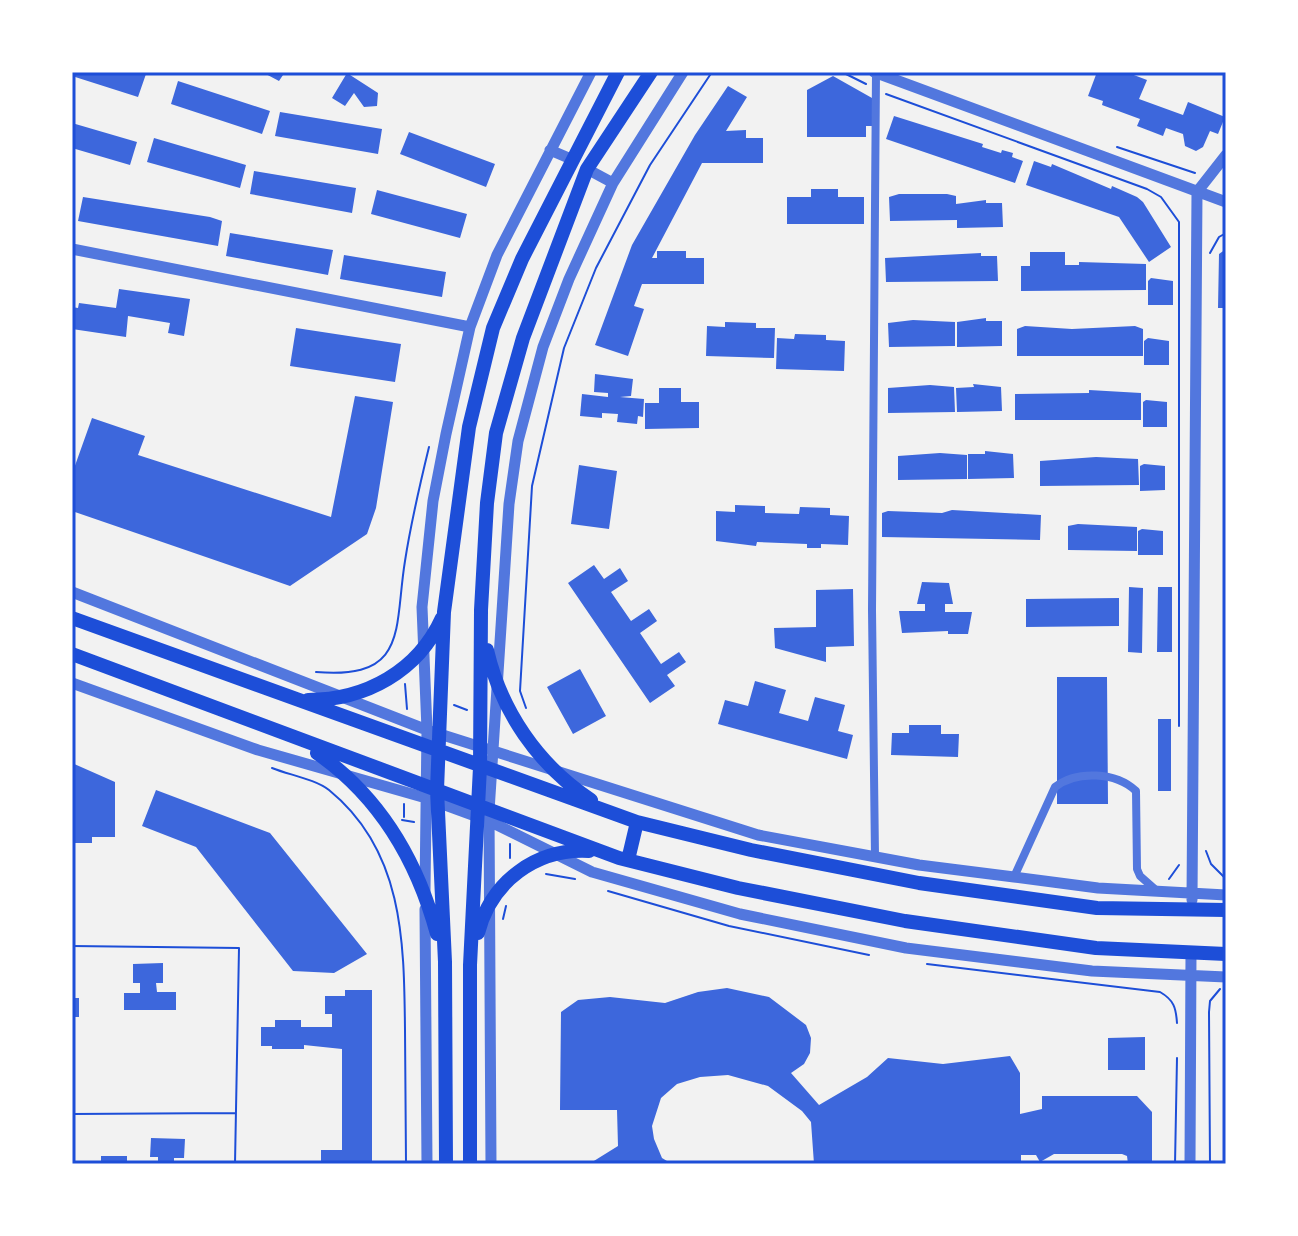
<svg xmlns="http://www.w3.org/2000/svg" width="1298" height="1236" font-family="Poppins,sans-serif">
	<rect width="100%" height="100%" fill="#f2f2f2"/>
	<!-- building -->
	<path fill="#3d67dc" d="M72,72H138L146,74L138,97L72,76Z
		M262,72H285L279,81Z
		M1097,72H1126L1147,80L1139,99L1183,115L1188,102L1225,117L1218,134L1210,131L1203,147L1196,151L1185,146L1183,134L1166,128L1163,136L1137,126L1140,119L1102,105L1103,101L1088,96Z
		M347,73L378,93L377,106L364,107L354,93L345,106L332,98Z
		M833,76L872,98L873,126H866V137H807V90Z
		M178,81L270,111L262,134L171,104Z
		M728,86L747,97L726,131L746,130V138H763V163H702L652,258H657V251H686V258H704V284H642L634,306L644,309L628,356L595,345L632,245L695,135Z
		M280,112L382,129L378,154L275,136Z
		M894,116L983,144L982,147L1001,153L1002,150L1013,153L1012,157L1023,161L1015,183L886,139Z
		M72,123L137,142L130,165L72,148Z
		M409,132L495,164L486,187L400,154Z
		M154,138L246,165L240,188L147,162Z
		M1034,161L1051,167L1052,164L1111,189L1112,186L1137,197L1143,202L1171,247L1149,262L1119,217L1026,185Z
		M254,171L356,188L352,213L250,194Z
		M811,189H838V197H864V224H787V197H811Z
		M377,190L467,214L460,238L371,214Z
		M899,194H947L956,196V204L986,200V203H1002L1003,227L957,228V220L890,221L889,197Z
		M83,197L210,217L222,221L218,246L78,221Z
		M230,233L333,250L328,275L226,256Z
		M1226,249V308H1218L1219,254Z
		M1030,252H1065V265H1079V262L1146,264V290L1021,291V266H1030Z
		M981,253V256H997L998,281L886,282L885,258Z
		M344,255L446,272L442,297L340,279Z
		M1151,278L1173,281V305H1148V281Z
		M119,289L190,299L184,336L168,333L170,323L128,316L126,337L72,329V307L78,308L79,303L116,308Z
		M986,318V321H1002V346L957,347V322Z
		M913,320L955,322V346L889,347L888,323Z
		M725,322L756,323V328H775L774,358L706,356L707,326L725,327Z
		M1025,326L1072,329L1135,326L1143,329V356H1017V329Z
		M296,328L401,344L395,382L290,366Z
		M795,334L826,335V340L845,341L844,371L776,369L777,338L794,339Z
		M1148,338L1169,341V365H1144V341Z
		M595,374L633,379L631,396L620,397L644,399L643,417L638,416L637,424L617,422L618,414L602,413V418L580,416L582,394L608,397V393L594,392Z
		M973,384L1001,387L1002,411L957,412L956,388L974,387Z
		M930,385L954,387L955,412L888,413V388Z
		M659,388H681V402H699V428L645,429V403H659Z
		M1089,390L1141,393V420H1015V394L1089,393Z
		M355,396L393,402L376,508L367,534L290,586L72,511V474L92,418L145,436L138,455L331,517Z
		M1146,400L1167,402V427H1143V402Z
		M985,451L1013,454L1014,478L968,479V454H985Z
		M940,453L967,455V479L898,480V456Z
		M1096,457L1138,459L1139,485L1040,486V461Z
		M1144,464L1165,466V490L1140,491V466Z
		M579,465L617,471L609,529L571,524Z
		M735,505L765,506V513L799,514L800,507L830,508V515L849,516L848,545L821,544V548H807V544L757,542L756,546L716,541V511L735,512Z
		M952,510L1041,515L1040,540L882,537V513L888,511L942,513Z
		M1078,524L1137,527V551L1068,550V526Z
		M1142,529L1163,531V555H1138V531Z
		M594,565L604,579L620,568L628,581L611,592L631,621L649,609L657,621L640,633L661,664L679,652L686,662L667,675L675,686L650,703L568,583Z
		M922,582L949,583L953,604H945V612H972L968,634H948V631L902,633L899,611H925V604H917Z
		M1129,587L1143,588L1142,653L1128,652Z
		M1158,587H1172V652H1157Z
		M853,589L854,646L826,647V662L775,648L774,628L816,627V590Z
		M1119,598V626L1026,627V599Z
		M580,669L606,716L573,734L547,687Z
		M1057,677H1107L1108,804H1057Z
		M755,681L786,690L779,713L808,721L815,697L845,705L838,731L853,735L847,759L718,724L725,700L748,706Z
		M1158,719H1171V791H1158Z
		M909,725H941V734H959L958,757L891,755L892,733H909Z
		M72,763L115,782V837H92V843H72Z
		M156,790L270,833L367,954L334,973L293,971L196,847L142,826Z
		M163,963V983H156L157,992H176V1010H124V993H140V983H133V964Z
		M727,988L769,997L806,1025L811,1038L810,1053L804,1064L791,1073L819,1105L867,1077L888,1058L943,1064L1010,1056L1020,1073V1114L1042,1109V1096H1137L1152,1112V1164H1128L1127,1156L1122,1154H1054L1040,1162L1036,1155H1021V1164H814L811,1122L802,1111L768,1086L728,1075L700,1077L677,1084L661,1098L652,1126L654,1139L662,1158L672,1164H589L618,1146L617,1110H560L561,1012L578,1000L610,997L665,1003L698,992Z
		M345,990H372V1164H321V1150H342V1049L304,1045V1049H272V1046H261V1027H275V1020H301V1027H332V1014H325V996H345Z
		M72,998H79V1017H72Z
		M1145,1037V1070H1108V1038Z
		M151,1138L185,1139L184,1158H174V1164H158V1157H150Z
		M101,1156H127V1164H101Z"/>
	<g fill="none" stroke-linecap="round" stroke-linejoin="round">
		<!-- path -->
		<path stroke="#1d4ed8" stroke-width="2" d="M842,72L866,84
			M886,94L1147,189L1161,197L1179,222V726
			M1117,147L1195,173
			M1210,253L1219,237L1226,233
			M316,672C409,680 394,628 405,561C411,522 420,484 429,447
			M405,684L407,709
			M454,705L467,710
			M526,708L520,691L532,486L564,348L596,268L650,165L712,72
			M272,768C289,775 315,779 329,790C404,851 404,942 405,1030C405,1075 406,1119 406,1164
			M404,817V804
			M402,820L414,822
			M510,844V858
			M1206,851L1211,864L1226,879
			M546,874L575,879
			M1169,879L1179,865
			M608,891L729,926L869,955
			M503,919L506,906
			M72,946L239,948L235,1164
			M927,964L1160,992C1174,1000 1176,1008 1177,1023
			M72,1114L235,1113
			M1175,1164L1177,1058
			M1210,1164L1209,1012L1210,1001L1220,989"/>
		<!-- minor -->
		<path stroke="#5277de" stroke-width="8" d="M875,856L872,610L876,73
			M1014,877L1055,787C1077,770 1116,772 1136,791L1137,869L1140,876L1157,891"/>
		<!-- tertiary -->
		<path stroke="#5277de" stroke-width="11" d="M874,72L1226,202
			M550,150L571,159
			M587,169L613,183
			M72,249L470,327
			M72,592L427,730L758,835L919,865L1014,877L1098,888L1226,895
			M72,683L258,750L426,798L489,821L592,872L740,914L906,948L1092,971L1226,977
			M425,891L427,730L422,607L433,501L446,434L470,327L497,255L591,72
			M1192,900L1197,192L1226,155
			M425,909L427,1164
			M491,1164L489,811L509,504L518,441L543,347L569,279L613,183L683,72
			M1190,1164L1191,954"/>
		<!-- primary -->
		<path stroke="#1d4ed8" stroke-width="14" d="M72,618L637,822L751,850L919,883L1097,908L1226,910
			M487,650C501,711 538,765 591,800
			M72,654L619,858L738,888L905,921L1096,948L1226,954
			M308,700C366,700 418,671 442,618
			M317,753C380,797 417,860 437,934
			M628,860L637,822
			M478,933C491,882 536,848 589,851
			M446,1164L445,962L437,790L444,612L469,427L493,328L522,259L618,72
			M470,1164V965L480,767L481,610L487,503L496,433L523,338L587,169L651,72"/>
	</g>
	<!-- border -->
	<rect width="1298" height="1236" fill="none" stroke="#ffffff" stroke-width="148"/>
	<rect x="74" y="74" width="1150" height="1088" fill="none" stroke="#1d4ed8" stroke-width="3"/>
</svg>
